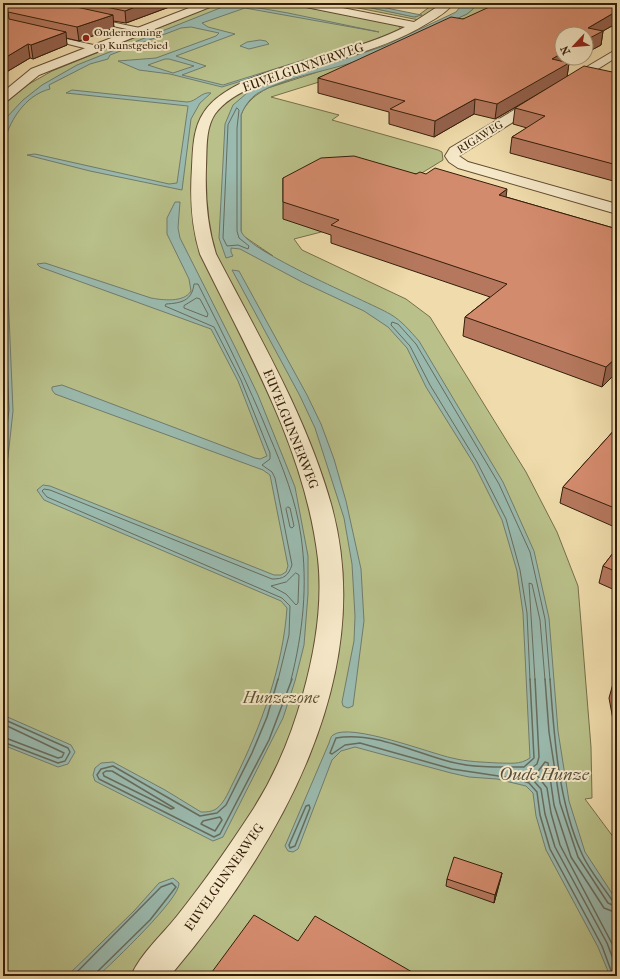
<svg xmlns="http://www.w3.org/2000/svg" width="620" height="979" font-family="'IM FELL French Canon',serif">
	<rect width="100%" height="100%" fill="#efdbab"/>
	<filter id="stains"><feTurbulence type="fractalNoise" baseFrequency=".005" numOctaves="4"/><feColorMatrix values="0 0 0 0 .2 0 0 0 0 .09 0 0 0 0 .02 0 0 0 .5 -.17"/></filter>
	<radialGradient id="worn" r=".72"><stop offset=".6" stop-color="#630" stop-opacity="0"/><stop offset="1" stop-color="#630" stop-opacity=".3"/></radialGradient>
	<!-- green -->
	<path fill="#b9c089" stroke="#766f4a" d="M220,3H284L397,25L400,27V29L418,34L259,91L239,113V236L273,256L242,235L241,231V115C246,102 255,95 268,88L392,48L467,14L473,9L476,3H495L494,9L380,63L271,97L339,115L332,120L438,150L442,152L443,160L329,230L294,239L302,250L406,299L430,317L526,472L557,532L578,586L591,747L592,798L585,799L617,842V976H3V105L29,84L52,71Z
		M348,3L416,17L435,3H445L419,20L343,5Z"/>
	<!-- water -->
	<path fill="#9abaaf" stroke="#717c6d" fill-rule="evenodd" d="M362,3L416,14L422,15L414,17L353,4Z
		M463,3H476L473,9L467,14C430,31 392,48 354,62C323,72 286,77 258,93C250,98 244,107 241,115V231C248,252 365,300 390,314C402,321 410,331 419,341L503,482L534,551L549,618L558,731L569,801L585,852L617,901V976H610L598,947L546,850L536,816L533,793L526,786L497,779L469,777L451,773L355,747L341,751L332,760L298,849L293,852L288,851L285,846L329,743C330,740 331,736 333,735C350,722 432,754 452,758C468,762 483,762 498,763C510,763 520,765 530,758L523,613L517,571L502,520L474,464L426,387L407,348L388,327L364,311L302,282L240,249L231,248V252L233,256L226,258L219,238L225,124L233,105L247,93L256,88L384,46L456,12Z
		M236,4L288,13L379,32L245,8L202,23L208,27L235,34L176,56L206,66L182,75L223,85L342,48L344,49L222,87L170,74L139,70L118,61L156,58L216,36L219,33L191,27L181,28L110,55L108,59L90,64L49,85L50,89C25,95 8,122 3,147V123L6,118L23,100L42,85L77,65L225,6ZM165,59H169L194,66L173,73L148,65Z
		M260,40L266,41L269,44L249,49L240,46L247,42Z
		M72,90L187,102C196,102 202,91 211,93L200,103L191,119L182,190L90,171L27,155L35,154L169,184L177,183L188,106L66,93Z
		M3,172L13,411L8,457L3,473L4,408Z
		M175,202H180L178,228L180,238L236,349L258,395L285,462L295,487L308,556V594L304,645L295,681L283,718L223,837L213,841L95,781L93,775L95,768L101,763L113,762L165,790L201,812C206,812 211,812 216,809C225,803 230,788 235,779C261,726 283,667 287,608L281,601L44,500L37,490L43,485L50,486L274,575H281L286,572L288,566L270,475L263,470L55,394L52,390V387L62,385L255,458L260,459L267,456L238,381L211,329L40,267L37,264L45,263L151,298C162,300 184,303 191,291L189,279L167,234V218Z
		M232,270L239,271L307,395L321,424L334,459L346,501L361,569L364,621L353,706L348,708L343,706L342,702L354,641L355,616L352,564L344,518L315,428L300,396Z
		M3,715L71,745L75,752L68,764L58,767L3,745Z
		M173,878L179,883C181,898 112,963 98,976H67L134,911L159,883Z"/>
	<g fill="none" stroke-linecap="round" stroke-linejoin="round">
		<!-- shore-far1 -->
		<path stroke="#676c5c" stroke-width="1" d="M237,108L239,110L237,128V231L239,238L249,246L248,249L238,245L227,246L223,238L228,125Z
			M3,255L9,410L3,459
			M197,298L200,299L208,314L207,317L184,308V306Z
			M3,374V422
			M288,507L290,508L294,526L292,528L290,527L286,509Z
			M296,573L299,575L298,603L296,605L286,594L271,586L286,582Z
			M278,680L289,635L290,606L282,598L47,497L42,491L44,489L50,490L272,579C284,579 288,576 292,565L275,478L272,472L262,465L270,459V453L241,380L214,327L165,306L166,304C181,303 192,301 194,284H198C223,334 248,383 269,435C283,468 296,500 301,536C308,585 303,632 291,680
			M530,680L527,613L520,570L506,519L477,462L430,385L410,346L391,325L392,322L398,324L416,344L499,484L530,552L545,619L550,680
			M535,680L529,583L532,584L540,620L545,680"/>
		<!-- shore -->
		<path stroke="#676c5c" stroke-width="1.5" d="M278,679L267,717L252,753L226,805L217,813L200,816L113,766L101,769L97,775L99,779L214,837L220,834L269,740L292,679
			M530,679L534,758L524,767C500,767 475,768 451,762C415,753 374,731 336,738L330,753L332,754L345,745L360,743L452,769L518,779L529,783L537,792L540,815L550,849L602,946L613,976
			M535,679L539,757L537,764L523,774L533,780L541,789L545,814L555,847L607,943L617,969
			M545,679L549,732L560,803L578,857L608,903L617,907
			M550,679C554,735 558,802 582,854C589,870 602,885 612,900L617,902
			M3,719L68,748L70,752L65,761L58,763L3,742
			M3,724L64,753L62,757L58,758L3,737
			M106,771H112L174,808L171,809L104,776L103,773Z
			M309,805L310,808L295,846L290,848L289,845L306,806Z
			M220,817L222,820L215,831L201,824L203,821Z
			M617,913L604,908L571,857L554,805L548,763L545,762L536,774L547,788L551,813L560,845L617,953
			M73,976L161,887L172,883L176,887L150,920L97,972L96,976"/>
		<defs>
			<path id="lane" d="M92,18L140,28L144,30L140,32L95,22L91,20Z
				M44,34L98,46L99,48L92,50L44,38Z"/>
			<path id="street" d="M202,3H216L215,5L39,75L7,101L3,102V92L31,69Z
				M296,3H317L414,22L443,3H454C448,11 437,18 428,23C402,39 373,49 344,58C308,69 237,83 215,114C205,129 207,150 206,167C205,197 207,225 216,254C258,335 306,415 331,504C379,676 278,848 170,976H131C141,953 162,935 177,916C205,881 230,845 254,808C276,773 292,734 303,694C315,651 323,604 318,559C305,449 248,352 200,254C191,225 190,197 192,167C193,148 193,128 204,112C226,78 297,64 334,53C359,46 383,38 405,27L301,6Z
				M617,49V57L459,156L468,162L617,204V214L458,168L449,162L445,156L450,148Z"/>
		</defs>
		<!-- lane casing -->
		<use href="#lane" stroke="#634d32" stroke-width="2"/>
		<!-- street casing -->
		<use href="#street" stroke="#634d32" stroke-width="2"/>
		<!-- lane -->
		<use href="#lane" fill="#f5e8c8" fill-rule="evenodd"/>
		<!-- street -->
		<use href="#street" fill="#f5e8c8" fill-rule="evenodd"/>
	</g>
	<!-- wall -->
	<path fill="#b5785e" stroke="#341e0a" d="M3,3H180L126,23L113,21L114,28L79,41L66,38L67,45L33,59L30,58L3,74Z
		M617,3V23L603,31L601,45L586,53V34L562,58H577L569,63L567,77L617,73V182L510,153L512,137L527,128L513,124L515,108L547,89L495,119L474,114L434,137L389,124V112L318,93V78L463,19Z
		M416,174L506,197L617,229V372L602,387L463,336L465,317L490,297L331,243V235L283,219V178Z
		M617,427V528L560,503L563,487Z
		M617,548V591L599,583L603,566Z
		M617,676V727L614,725L609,698L614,680Z
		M502,873L500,881L494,903L446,886L447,879Z"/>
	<!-- shaded-wall -->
	<path fill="#94614c" stroke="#341e0a" d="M145,3H180L126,23L125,11Z
		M617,11V23L603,31L601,45L586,53V38L588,28Z
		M113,15L114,28L79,41L77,27Z
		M66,32L67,45L33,59L31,45Z
		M28,44L30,58L3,74V59Z
		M562,53V58H577L569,63L567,77L495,119L497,104L552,59Z
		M475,99L474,114L434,137L435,121Z
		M507,189L505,206L499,195Z
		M617,357V372L602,387L606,367Z
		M502,873L500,881L494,903L495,895Z"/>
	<!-- building -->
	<path fill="#d38b6d" stroke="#341e0a" d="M3,3H58L113,15L77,27L8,12L9,19L66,32L31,45L28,44L3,59Z
		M87,3H145L125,11Z
		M498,3H617V11L588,28L603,31L586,40V34H562V53L552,59L569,63L497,104L475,99L435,121L390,109L405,101L318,78L451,17L463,19Z
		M584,66L617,73V165L512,137L545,116L515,108Z
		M354,156L416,174L420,172L426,174L435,168L507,189L499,195L617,229V357L606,367L465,317L507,284L331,225L339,220L283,202V178L321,158Z
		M617,427V509L563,487Z
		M617,548V572L603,566Z
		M617,676V699L614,680Z
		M454,857L502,873L495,895L447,879Z
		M254,915L298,941L315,916L419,976H209Z"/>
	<!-- markers -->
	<circle fill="#8f2418" stroke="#f5e8c8" stroke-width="1.5" cx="86" cy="38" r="4"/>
	<g text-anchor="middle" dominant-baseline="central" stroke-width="4" stroke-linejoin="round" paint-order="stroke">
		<!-- far-poi labels -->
		<g font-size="11" fill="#341e0a" stroke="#f5e8c8" text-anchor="start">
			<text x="94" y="32">Onderneming<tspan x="94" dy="13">op Kunstgebied</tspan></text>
		</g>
		<!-- far-street labels -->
		<g font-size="11" fill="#341e0a" stroke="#f5e8c8">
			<text transform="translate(480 137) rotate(-32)">RIGAWEG</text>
		</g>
		<!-- street labels -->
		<g font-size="13" fill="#341e0a" stroke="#f5e8c8">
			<text transform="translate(303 67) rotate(-19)">EUVELGUNNERWEG</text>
			<text transform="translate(291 429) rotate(68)">EUVELGUNNERWEG</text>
			<text transform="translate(224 877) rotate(-55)">EUVELGUNNERWEG</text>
		</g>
		<!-- near-park labels -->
		<g font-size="16" font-style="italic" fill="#5c4f30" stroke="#f5e8c8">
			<text x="281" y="697">Hunzezone</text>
		</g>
		<!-- near-water labels -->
		<g font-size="17" font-style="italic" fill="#534d3c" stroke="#f5e8c8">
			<text x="544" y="774">Oude Hunze</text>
		</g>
	</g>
	<!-- margin -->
	<rect width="620" height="979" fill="none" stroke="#efdbab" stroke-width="16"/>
	<rect x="4" y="4" width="612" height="971" fill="none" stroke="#341e0a" stroke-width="2"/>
	<rect x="8" y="8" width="604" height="963" fill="none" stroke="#341e0a"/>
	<!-- north arrow -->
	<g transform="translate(574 46) rotate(244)"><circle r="19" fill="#f5e8c8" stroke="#a8977c"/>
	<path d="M0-3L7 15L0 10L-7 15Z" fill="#8f2418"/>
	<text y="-6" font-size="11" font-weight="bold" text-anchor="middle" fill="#341e0a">N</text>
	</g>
	<rect width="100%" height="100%" filter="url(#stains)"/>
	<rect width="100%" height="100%" fill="url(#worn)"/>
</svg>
